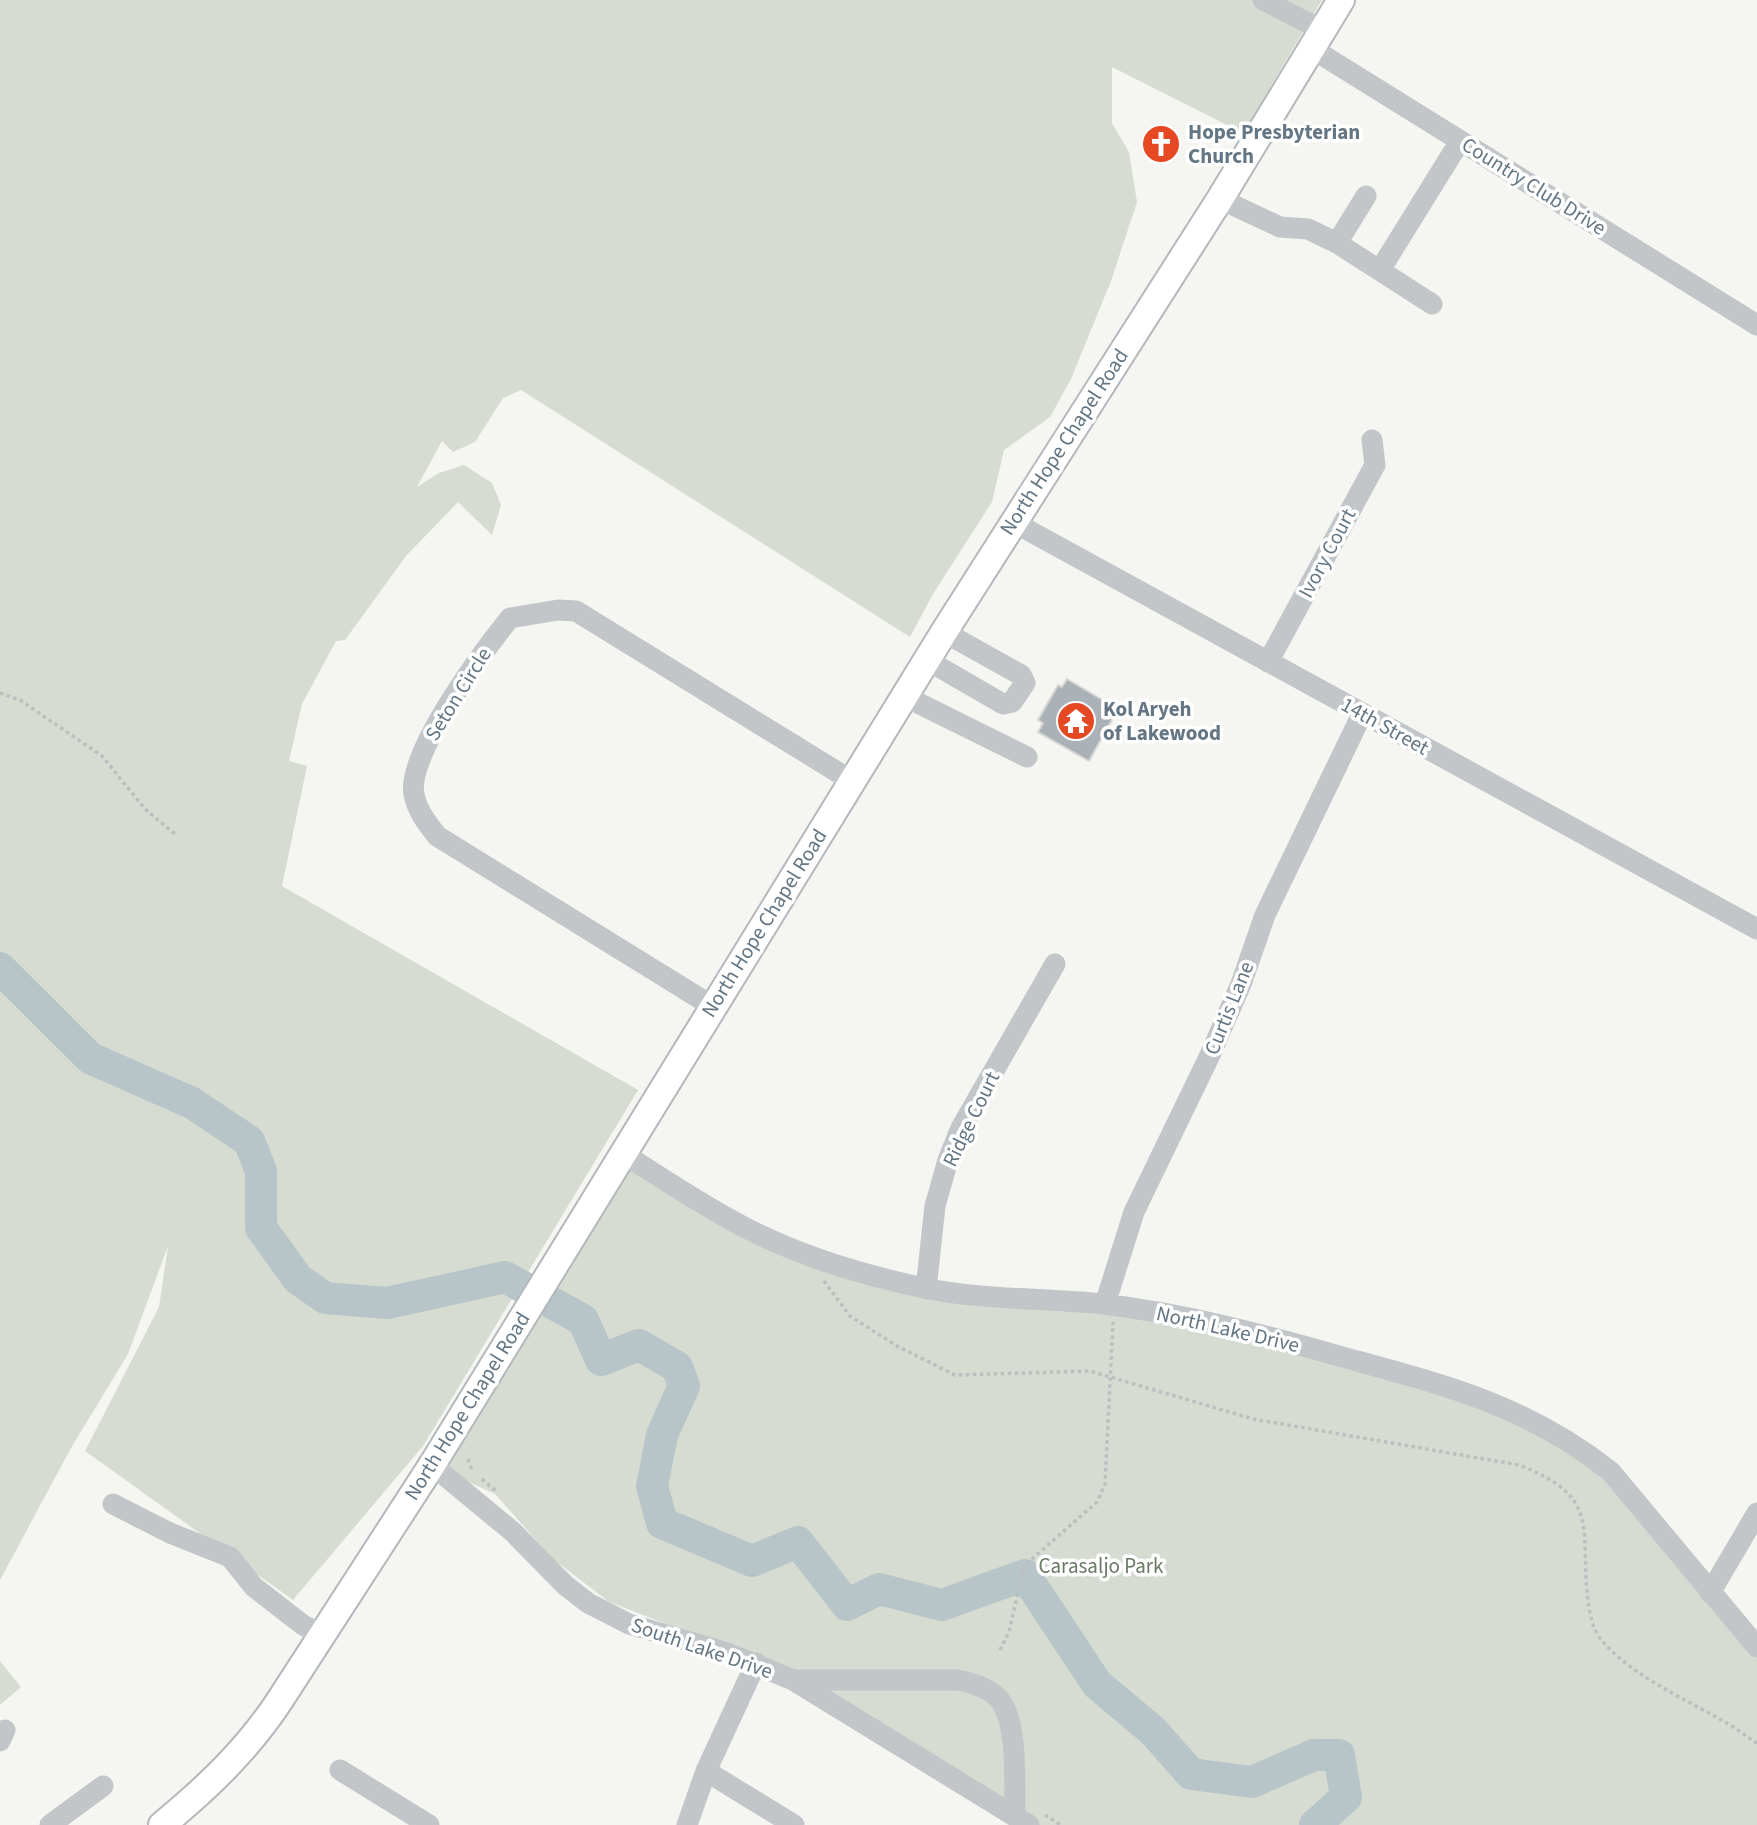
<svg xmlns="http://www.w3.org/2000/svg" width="1757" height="1825" font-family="'Source Sans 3',sans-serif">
	<rect width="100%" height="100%" fill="#f5f5f1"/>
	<!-- green -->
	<path fill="#d6dcd2" d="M0,0H1322L1243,133L1112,67V123L1129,152L1137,202L1111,281L1071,379L1050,417L1004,450L992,502L933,594L910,637L521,390L503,398L475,442L453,452L442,441L417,487L439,473L464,465L492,483L501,505L492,535L458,502L406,556L345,640L336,641L302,704L289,761L307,766L282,886L638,1090L423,1446L293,1600L85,1451L159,1307L168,1246L128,1354L71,1448L0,1580Z
		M622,1153L843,1267L1105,1304L1454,1388L1587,1453L1757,1647V1825H1029L738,1645L682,1630L609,1602L552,1558L495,1494L432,1465Z
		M0,1661L21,1687L0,1705Z"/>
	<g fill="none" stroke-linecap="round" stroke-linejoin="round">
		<!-- river -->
		<path stroke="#b7c5c8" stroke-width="32" d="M0,968L90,1058L192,1103L249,1141L261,1171V1228L298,1279L325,1298L387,1303L505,1277L583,1320L601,1360L639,1345L677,1367L684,1386L662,1435L652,1486L662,1523L752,1561L798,1542L847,1605L879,1589L942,1605L1025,1575L1097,1684L1153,1731L1191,1774L1252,1782L1314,1755H1339L1346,1797L1315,1825"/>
	</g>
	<!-- building -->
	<path fill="#aab1b7" stroke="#d6d6d4" stroke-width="2" d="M1067,679L1118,709L1089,761L1038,732L1043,723L1038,720L1058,685L1062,687Z"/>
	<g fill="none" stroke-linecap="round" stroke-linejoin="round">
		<defs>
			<path id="major" d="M162,1825C207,1788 248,1749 280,1700L432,1465L944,632L1220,199L1341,0"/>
		</defs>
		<!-- major casing -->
		<use href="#major" stroke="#b3b8bb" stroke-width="30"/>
		<!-- path -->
		<path stroke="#bcbec0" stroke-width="3.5" stroke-dasharray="3.5 3.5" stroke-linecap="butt" d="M0,693L20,700L102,756L145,809L176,835
			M824,1281L850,1316L897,1346L955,1375L1090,1371L1253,1419L1519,1465C1603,1498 1579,1527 1588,1601C1590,1615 1593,1630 1602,1641C1637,1680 1687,1699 1730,1725C1740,1731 1748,1738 1757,1743
			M468,1459L473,1472
			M482,1479L497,1492
			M1000,1650L1009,1632L1024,1566L1097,1502L1105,1484L1113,1322
			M1045,1815L1061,1825"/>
		<!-- minor -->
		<path stroke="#c2c6c9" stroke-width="21" d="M1263,0L1322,30
			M1311,48L1757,325
			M1220,199L1280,227L1308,229L1337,243L1432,304
			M1337,243L1366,196
			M1380,270L1460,141
			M1013,522L1757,929
			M927,660L1003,704L1012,702L1025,683L1021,675L944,632
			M1268,662L1375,465L1372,440
			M904,696L1027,757
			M712,1006L437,836C427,823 417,811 414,794C406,755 484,650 510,618L558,610L576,611L852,781
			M622,1153C662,1178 701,1205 744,1227C799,1256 862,1275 924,1288C981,1300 1045,1298 1103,1304C1186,1314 1266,1335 1346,1358C1445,1385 1529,1406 1611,1472L1757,1647
			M926,1289L935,1206L948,1160L961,1128L1055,964
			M1105,1304L1134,1212L1210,1055L1241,984L1265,915L1362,714
			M432,1465L513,1532L565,1585L588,1603L629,1624L728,1653L793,1680L1029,1825
			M113,1504L170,1533L230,1557L254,1587L303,1625L322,1635
			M1710,1593L1757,1513
			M794,1680H958C970,1682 989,1688 998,1698C1019,1720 1014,1786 1015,1816
			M0,1741L5,1730
			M340,1770L429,1825
			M706,1771L794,1825
			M50,1825L103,1786
			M687,1825L706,1771L756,1663"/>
		<!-- major -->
		<use href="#major" stroke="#fff" stroke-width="26"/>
	</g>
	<!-- icons -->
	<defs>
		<symbol id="church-disc" viewBox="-11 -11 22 22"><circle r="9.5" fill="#e54822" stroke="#fff"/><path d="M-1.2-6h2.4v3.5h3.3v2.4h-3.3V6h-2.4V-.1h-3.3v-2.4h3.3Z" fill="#fff"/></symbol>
		<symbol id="temple-disc" viewBox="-11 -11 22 22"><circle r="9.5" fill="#e54822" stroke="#fff"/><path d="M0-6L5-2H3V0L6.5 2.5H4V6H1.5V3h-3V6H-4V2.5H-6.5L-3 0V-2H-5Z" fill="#fff"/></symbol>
	</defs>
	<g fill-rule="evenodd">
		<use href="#church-disc" x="1139" y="122" width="44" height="44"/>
		<use href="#temple-disc" x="1054" y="699" width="44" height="44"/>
	</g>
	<g text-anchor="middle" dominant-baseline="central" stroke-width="7" stroke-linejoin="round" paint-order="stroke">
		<!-- poi labels -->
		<g font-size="21" font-weight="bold" fill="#647683" stroke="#fff" text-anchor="start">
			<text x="1188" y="132">Hope Presbyterian<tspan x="1188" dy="24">Church</tspan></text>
			<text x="1103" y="709">Kol Aryeh<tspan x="1103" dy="24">of Lakewood</tspan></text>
		</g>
		<!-- street labels -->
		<g font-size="21" fill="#647683" stroke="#fff">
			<text transform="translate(1534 186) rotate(32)">Country Club Drive</text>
			<text transform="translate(1064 442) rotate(-57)">North Hope Chapel Road</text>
			<text transform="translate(1327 553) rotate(-62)">Ivory Court</text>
			<text transform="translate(458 694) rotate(-58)">Seton Circle</text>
			<text transform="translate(1385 726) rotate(29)">14th Street</text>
			<text transform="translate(764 923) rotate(-58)">North Hope Chapel Road</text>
			<text transform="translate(1229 1008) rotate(-68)">Curtis Lane</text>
			<text transform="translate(971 1119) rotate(-64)">Ridge Court</text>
			<text transform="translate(1228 1329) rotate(13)">North Lake Drive</text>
			<text transform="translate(467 1406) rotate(-58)">North Hope Chapel Road</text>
			<text transform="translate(702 1648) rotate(19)">South Lake Drive</text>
		</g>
		<!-- park labels -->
		<g font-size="21" fill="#687a63" stroke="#fff">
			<text x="1101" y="1566">Carasaljo Park</text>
		</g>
	</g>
</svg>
